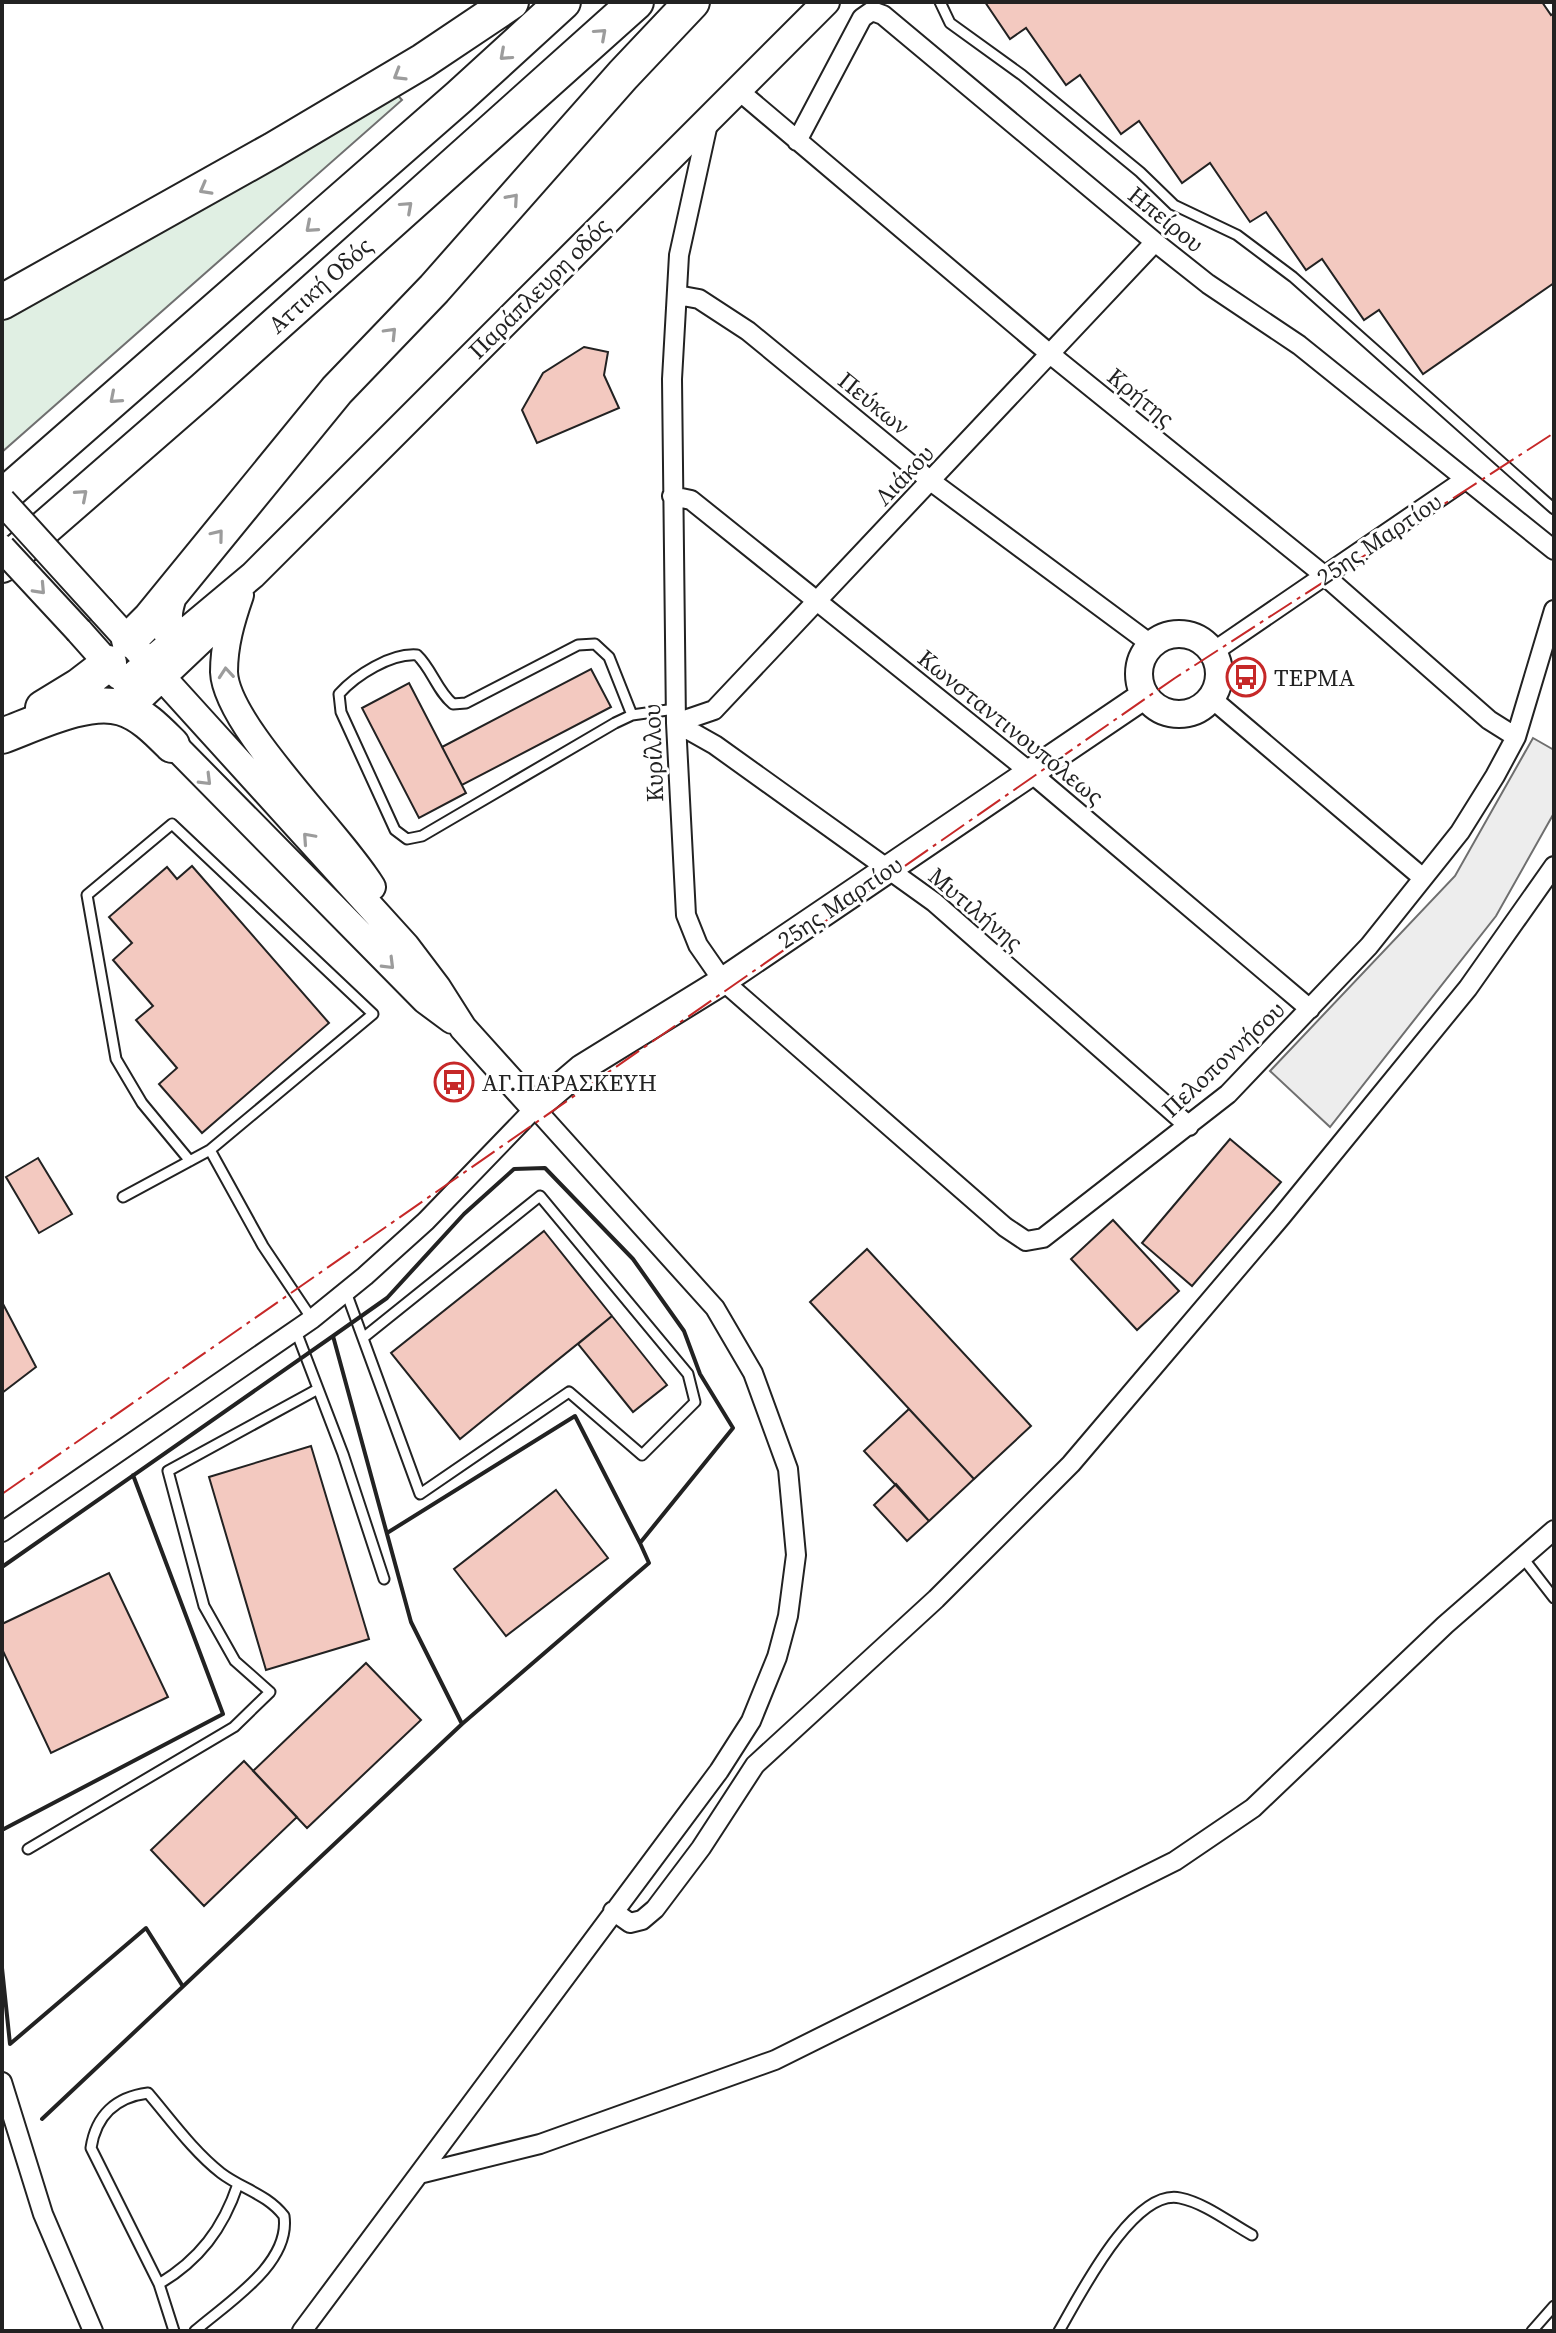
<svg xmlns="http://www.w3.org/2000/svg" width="1556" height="2333" font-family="'Source Serif 4',serif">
	<rect width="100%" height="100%" fill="#fff"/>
	<!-- green -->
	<path fill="#e0efe3" stroke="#6f6f6f" stroke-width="2" d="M392,89L402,100L2,452V314Z"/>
	<!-- parking -->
	<path fill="#ededed" stroke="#6f6f6f" stroke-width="2" d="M1533,738L1554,750V813L1496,916L1330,1127L1270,1071L1455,876Z"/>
	<!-- building -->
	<path fill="#f3c9c0" stroke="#222" stroke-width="2" d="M985,2H1542L1551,15L1554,13V283L1423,374L1379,310L1364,320L1322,259L1306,270L1266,212L1250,222L1210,163L1182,183L1139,121L1121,134L1080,75L1066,85L1026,28L1010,39Z
		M584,347L608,352L604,375L619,408L537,443L522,410L543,373Z
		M591,669L611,707L462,785L442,747Z
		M409,683L466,793L419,818L362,708Z
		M192,866L329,1023L202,1133L159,1084L177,1068L136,1020L153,1006L113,960L132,943L109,917L167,867L177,879Z
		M1230,1139L1281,1182L1192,1286L1142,1243Z
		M38,1158L72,1214L39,1233L6,1177Z
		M1113,1220L1179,1291L1137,1330L1071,1259Z
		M544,1231L612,1316L460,1439L391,1353Z
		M867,1249L1031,1426L974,1479L810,1302Z
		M2,1302L36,1367L2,1393Z
		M612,1316L667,1385L633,1412L578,1344Z
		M909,1409L974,1479L929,1521L864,1451Z
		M311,1446L369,1639L266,1670L209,1477Z
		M896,1484L929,1521L907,1541L874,1505Z
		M556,1490L608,1558L506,1636L454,1569Z
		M109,1573L168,1697L51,1753L2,1649V1624Z
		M366,1663L421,1720L307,1828L253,1771Z
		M244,1761L297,1817L204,1906L151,1850Z"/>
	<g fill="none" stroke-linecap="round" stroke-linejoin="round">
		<defs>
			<path id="lane" d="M940,2L950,23L1022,75L1140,172L1174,205L1237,235L1293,277L1554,509
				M632,715L609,657L595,644L578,645L466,703L453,704C437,691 432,669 417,655C391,653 356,675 339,694L341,712L395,830L407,839L422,836L615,723L632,715L675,709
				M210,1150L263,1246L312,1319
				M123,1197L210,1150L373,1014L172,824L87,895L116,1059L142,1103L190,1161
				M346,1292L420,1494L569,1392L642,1455L695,1402L688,1374L540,1196L363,1338
				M296,1331L343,1454L384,1579
				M1523,1558L1554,1598
				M28,1849L234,1727L270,1692L235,1661L204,1606L168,1471L318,1389
				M159,2284C199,2260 223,2229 238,2184
				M174,2331L159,2284L91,2148C96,2115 116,2097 148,2093C171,2120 193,2151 221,2173C242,2189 267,2194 284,2216C291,2264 227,2303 195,2331
				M1059,2331C1079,2297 1133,2188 1180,2198C1205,2203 1230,2223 1252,2235
				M1532,2331L1554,2306"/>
			<path id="street" d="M738,90L1050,354L1325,576L1489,720L1516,737
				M709,119L679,255L672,379L676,723L686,915L698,945L723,981L1005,1227L1026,1241L1043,1238L1228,1094L1369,946L1460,832L1495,776L1516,737L1554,610
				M797,141L862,18L872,11L883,15L1155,242L1208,284L1299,345L1554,550
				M677,295L699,299L748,331L932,482L1152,645
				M672,496L691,500L1030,772L1310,1009
				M1213,652L1466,479
				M1211,698L1423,878
				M676,723L714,710L1155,242
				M676,723L715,745L934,902L1189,1126
				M2,1532L312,1319L365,1276L426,1221L535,1108L715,1308L753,1373L788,1469L796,1555L788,1616L777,1657L751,1721L719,1771L302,2331
				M613,1911L630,1923L642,1920L655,1909L701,1848L755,1765L936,1599L1071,1464L1281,1217L1468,988L1554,866
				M2,2082L43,2214L93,2331
				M419,2174L540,2144L775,2060L1175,1861L1253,1808L1445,1625L1554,1530"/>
			<path id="secondary" d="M240,595C231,621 224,645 224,672C226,726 340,834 372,887
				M102,611L406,946L437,987L463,1028L535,1108L582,1068L723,981L1145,695
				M79,631L119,676
				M1139 674a40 40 0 1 1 80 0a40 40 0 1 1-80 0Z
				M125,682L253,575L826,2
				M139,699L216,626
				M162,733L425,1000L452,1020"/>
			<path id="highway" d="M2,302L273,150L423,61L511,2
				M2,497L459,97L563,2
				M2,565L203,390L636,2
				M169,596C163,615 162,624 177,639
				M129,640L150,619L337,390L434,289L623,75L692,2
				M43,708L79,686L109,663
				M2,736C35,724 88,697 122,708C142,714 158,731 172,745"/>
		</defs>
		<!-- lane casing -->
		<use href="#lane" stroke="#222" stroke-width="13"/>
		<!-- street casing -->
		<use href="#street" stroke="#222" stroke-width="22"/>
		<!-- secondary casing -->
		<use href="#secondary" stroke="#222" stroke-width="30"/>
		<!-- highway casing -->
		<use href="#highway" stroke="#222" stroke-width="38"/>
		<!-- lane -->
		<use href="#lane" stroke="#fff" stroke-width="9"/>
		<!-- street -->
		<use href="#street" stroke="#fff" stroke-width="18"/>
		<!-- secondary -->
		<use href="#secondary" stroke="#fff" stroke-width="26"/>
		<!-- highway -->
		<use href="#highway" stroke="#fff" stroke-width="34"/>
		<defs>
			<path id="secondary-bridge" d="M2,501L102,611
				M2,548L79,631"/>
		</defs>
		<!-- secondary-bridge casing -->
		<use href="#secondary-bridge" stroke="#222" stroke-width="30" stroke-linecap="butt"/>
		<!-- secondary-bridge -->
		<use href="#secondary-bridge" stroke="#fff" stroke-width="26"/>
		<!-- wall -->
		<path stroke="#222" stroke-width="4" d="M333,1336L387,1298L464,1214L514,1169L545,1168L633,1259L684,1331L700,1374L733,1428L640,1543L575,1416L387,1533
			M2,1567L333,1336L411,1622L462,1724L649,1563L640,1543
			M2,1830L223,1714L133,1475
			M2,1968L10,2044L146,1928L182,1985
			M42,2119L462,1724"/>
		<!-- power -->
		<path stroke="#c62828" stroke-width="2" stroke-dasharray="28 6 4 6" stroke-linecap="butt" d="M2,1494L1175,678L1554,433"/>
	</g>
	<!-- one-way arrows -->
	<defs><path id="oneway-chevron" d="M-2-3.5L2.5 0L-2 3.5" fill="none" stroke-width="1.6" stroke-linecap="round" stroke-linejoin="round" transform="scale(2)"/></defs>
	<g stroke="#9c9c9c">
		<use href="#oneway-chevron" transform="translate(601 34) rotate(-42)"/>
		<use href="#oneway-chevron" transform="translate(505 55) rotate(138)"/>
		<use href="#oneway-chevron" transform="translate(399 75) rotate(149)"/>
		<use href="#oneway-chevron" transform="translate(205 189) rotate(151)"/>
		<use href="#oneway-chevron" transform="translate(513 199) rotate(-49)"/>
		<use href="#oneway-chevron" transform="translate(407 207) rotate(-42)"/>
		<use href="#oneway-chevron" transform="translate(311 227) rotate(139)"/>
		<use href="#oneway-chevron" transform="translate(391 333) rotate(-46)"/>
		<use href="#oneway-chevron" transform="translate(115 398) rotate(139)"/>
		<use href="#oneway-chevron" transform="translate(82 495) rotate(-41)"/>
		<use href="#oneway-chevron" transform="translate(218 535) rotate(-51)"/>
		<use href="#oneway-chevron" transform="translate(40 589) rotate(47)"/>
		<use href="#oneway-chevron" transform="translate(226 673) rotate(-95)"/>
		<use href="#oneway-chevron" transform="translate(206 780) rotate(45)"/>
		<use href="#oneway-chevron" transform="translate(308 838) rotate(-132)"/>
		<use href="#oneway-chevron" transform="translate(389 964) rotate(45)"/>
	</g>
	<!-- icons -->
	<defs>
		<symbol id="bus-ring" viewBox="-11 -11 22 22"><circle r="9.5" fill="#fff" stroke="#c62828" stroke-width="1.5"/><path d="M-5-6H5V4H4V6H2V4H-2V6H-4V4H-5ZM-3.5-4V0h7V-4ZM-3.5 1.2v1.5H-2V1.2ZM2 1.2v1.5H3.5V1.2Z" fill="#c62828"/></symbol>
	</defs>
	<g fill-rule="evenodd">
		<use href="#bus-ring" x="1224" y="655" width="44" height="44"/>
		<use href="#bus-ring" x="432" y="1060" width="44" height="44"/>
	</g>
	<g text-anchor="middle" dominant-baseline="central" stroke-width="6" stroke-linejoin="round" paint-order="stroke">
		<!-- street labels -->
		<g font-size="24" fill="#222" stroke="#fff">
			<text transform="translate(1166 219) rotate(39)">Ηπείρου</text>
			<text transform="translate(320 285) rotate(-42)">Αττική Οδός</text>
			<text transform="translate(539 288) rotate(-45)">Παράπλευρη οδός</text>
			<text transform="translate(1141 397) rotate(39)">Κρήτης</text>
			<text transform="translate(874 403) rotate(39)">Πεύκων</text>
			<text transform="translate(904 475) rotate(-46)">Λιάκου</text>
			<text transform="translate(1379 539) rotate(-34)">25ης Μαρτίου</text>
			<text transform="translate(1011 727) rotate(39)">Κωνσταντινουπόλεως</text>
			<text transform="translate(653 753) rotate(-92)">Κυρίλλου</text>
			<text transform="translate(840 902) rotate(-34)">25ης Μαρτίου</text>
			<text transform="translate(976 909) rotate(40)">Μυτιλήνης</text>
			<text transform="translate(1223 1059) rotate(-43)">Πελοποννήσου</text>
		</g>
		<!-- poi labels -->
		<g font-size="24" fill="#222" stroke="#fff" text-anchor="start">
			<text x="1274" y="677">ΤΕΡΜΑ</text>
			<text x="482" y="1082">ΑΓ.ΠΑΡΑΣΚΕΥΗ</text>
		</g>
	</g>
	<!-- border -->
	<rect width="1556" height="2333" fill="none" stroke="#222222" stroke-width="8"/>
</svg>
